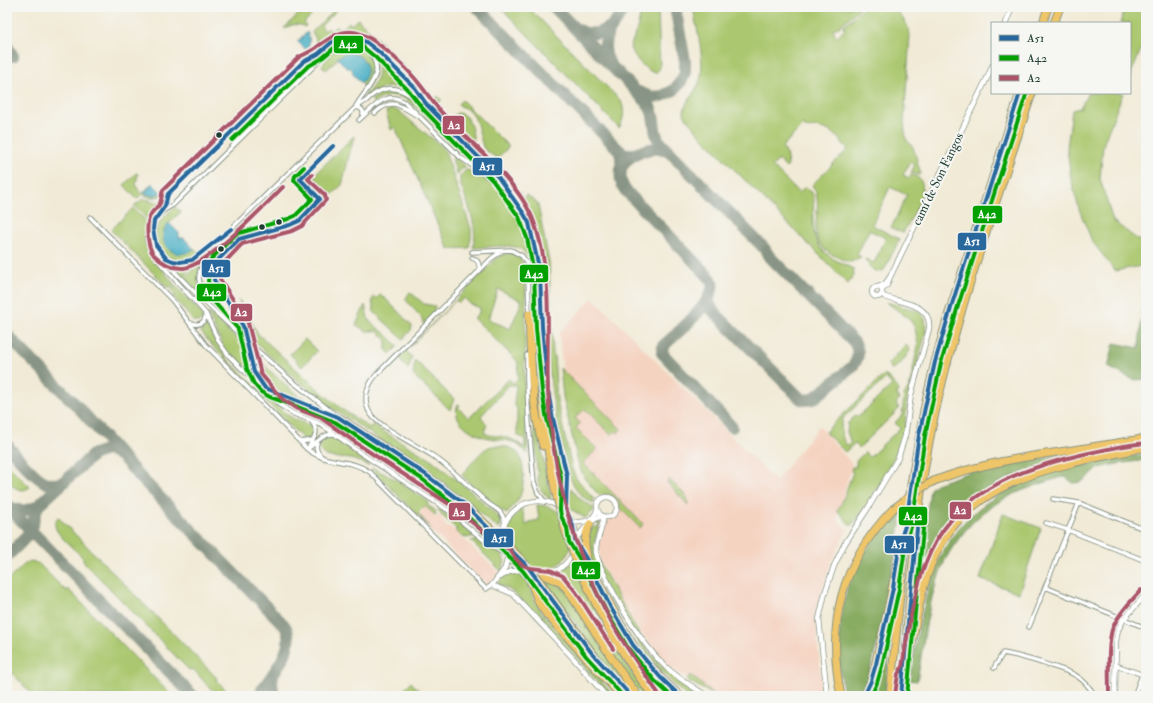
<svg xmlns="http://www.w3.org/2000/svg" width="1153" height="703" font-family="'IM FELL Double Pica',serif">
	<rect width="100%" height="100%" fill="#f6f6f2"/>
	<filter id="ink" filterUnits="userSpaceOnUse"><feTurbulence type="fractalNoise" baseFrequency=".025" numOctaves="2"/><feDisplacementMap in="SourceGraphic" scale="8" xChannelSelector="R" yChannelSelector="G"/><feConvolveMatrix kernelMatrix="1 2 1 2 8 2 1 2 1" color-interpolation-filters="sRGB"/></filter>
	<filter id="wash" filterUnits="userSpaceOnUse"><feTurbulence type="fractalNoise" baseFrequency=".012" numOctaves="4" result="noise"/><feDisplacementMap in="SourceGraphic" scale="16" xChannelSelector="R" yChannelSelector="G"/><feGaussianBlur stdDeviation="0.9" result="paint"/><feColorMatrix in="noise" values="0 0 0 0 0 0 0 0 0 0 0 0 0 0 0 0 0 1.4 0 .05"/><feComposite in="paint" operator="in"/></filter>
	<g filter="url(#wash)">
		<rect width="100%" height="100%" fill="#f1ead6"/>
		<!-- built -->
		<path fill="#f5d3c1" d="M593,298L776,481L819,426L852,464L837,519L847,530L831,562L815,612L821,677V696H716L668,666L640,632L623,605L600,560L599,548L600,538L606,522L620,511L607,491L588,473L576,449L565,395L559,333Z
			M425,507L436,517L440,515L446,527L451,528L500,573L487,586L417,516Z"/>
		<!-- green -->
		<path fill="#abc86f" stroke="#658252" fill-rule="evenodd" d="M306,7H320L304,23L306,25L305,27C298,23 291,24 285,29L284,28Z
			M337,7H340L321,26L325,31L328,28L331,31L336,26L339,28H343L349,22L351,25L358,19L435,99L438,96L441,99L440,102L433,103L373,43C353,27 335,34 318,50H316V39L312,32Z
			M500,7H528L621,101C625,111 624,119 619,128Z
			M640,7H658L660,68L656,73C645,71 634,57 630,48C635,33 641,23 640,7Z
			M693,7H861L839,27L833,29L835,34L838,37L845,29L843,26L865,7H893C900,15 909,24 910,35L904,122L906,139L913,147L921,174L918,175L911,172L915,165L910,162L903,175L909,178L911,174C914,176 919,177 921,181C928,192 909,222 903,233L891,228L907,195L890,187L872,225L899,239L898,242L884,270C874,275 870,267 865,259L874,263L886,238L869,230L857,255L861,257L851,262C845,261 839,258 833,255C800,239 828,206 812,185L848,149C834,134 829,125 806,128L803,125L782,147L786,152L788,166L786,168L779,160L772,166L799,193L805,187L810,192L811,191L814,197C813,218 809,241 828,255C835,261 845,264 853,269L854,275L848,284L701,136L685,116C680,106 697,92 700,80C706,61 696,27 693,7Z
			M1125,7H1146V37L1130,76V23H1120Z
			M342,46C359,44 378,55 374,75C373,79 369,84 367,89L361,83C368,76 369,62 360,56C356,54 349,54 344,54L336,59V61L326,70L322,66L331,52Z
			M378,60L407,89L406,90C392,84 379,87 368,97L365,95C376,85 380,75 377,61Z
			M390,91L400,92L412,99L485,169V171C457,161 432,118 407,100C396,93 384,95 374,103L371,100L382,93Z
			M1091,93H1123L1103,145L1100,179L1113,221L1146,246V265L1115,271L1092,241L1079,209L1071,179L1067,148L1072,110L1080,108L1087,95Z
			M462,100L509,147L497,158L486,151L483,147L478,127L474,116L470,111L459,105V103Z
			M393,109L400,112L413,123L444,148L471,229V237L469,248L451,249L448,248L395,127L391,130L386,111Z
			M457,113C471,114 472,131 474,142L470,141L452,122V117Z
			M354,136L342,185L332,195L313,176Z
			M453,156L466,167L461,169L457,175L453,162Z
			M466,170C476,171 487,180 495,186C540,227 536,284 537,340C537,369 538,397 541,425C537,394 534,363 533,331C533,309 536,286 531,264C529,258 526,253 521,249C511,243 485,248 473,248C479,226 467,204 460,182V176Z
			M136,173L138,174L136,185L140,193L141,194L143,192C149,196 155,197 161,192V196L151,198L142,194L137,199L124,185Z
			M517,191L521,193L520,196L525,198L526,195L534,200L538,205L549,262L551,314H547C547,286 545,257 536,231C530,217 522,205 517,191Z
			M143,199L150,200V202H161V204L153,212L148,220L134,206Z
			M175,207L181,212C176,217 169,222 166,228C156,247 178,260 194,249L199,254C175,271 147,250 158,225C162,217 169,213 175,207Z
			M133,208L147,222L145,239L148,251L174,284L202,314C204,318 202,321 198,322L193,321L174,297L175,295L171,291L175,286L173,285L169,289L111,230Z
			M509,253L514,254L520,259L523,264L525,275L526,293L524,390L528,454C523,450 519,444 513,442C505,439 497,440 489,438C473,435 450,421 458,404L460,405L458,407L469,418L509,379L513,383L518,379V362L474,318L478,315L480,308L470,304L464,298L459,303L456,300L406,351L412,357L408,369L403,364L400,357L497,258L502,255ZM498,289L522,301L510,329L488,319ZM509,385H516L514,405L517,408V435L525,439V448C519,444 513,439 505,437C498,435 489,437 484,432L487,425L481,416Z
			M201,257L184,275L186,276L203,260L198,273L199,293L170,263C183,263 188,268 201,257Z
			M410,292L424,304L435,306L432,317L424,325L421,317L406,300V298Z
			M380,295L386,299L412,326L411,330L403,339L374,312L372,300L374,297L377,298Z
			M239,300L258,334L319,390L343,410L370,428L373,424L379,429L432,460L473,493L502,520L499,529L439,479L335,410L296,379L252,340L248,331Z
			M886,302L919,311L925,319L926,332L907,400L905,428L898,450L885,473L886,474L858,519L857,518L851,526L837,510L841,505L853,472L851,471L852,467H856V461L865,452L870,457L900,428L895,423L902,415L904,395L909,388L918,345L915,328L912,323L907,317Z
			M365,305L368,318L372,324L386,334L398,346L390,354L386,350V339L377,331H366L356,325Z
			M209,313L245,346L251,374L244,370L225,350L208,314Z
			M207,321L220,348L230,362L285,413L296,420L312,426L315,433L313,436L307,440L302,438L208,341L201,332V329Z
			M549,321L551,322L552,325L553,355H554L557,401L572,469L576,478L594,499L593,503C585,499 577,493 573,484C569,476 568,467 565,458C556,420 548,381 548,342C548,336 547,327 549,321Z
			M305,339L317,351L302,367L290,354Z
			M906,345L910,350C906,357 899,368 891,369L888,364Z
			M253,355L300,398L301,396L307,402C274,389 261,394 253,355Z
			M415,360L454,399L450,410L413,375Z
			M560,368L621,429L618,433L615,431L611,435L585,409L575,418L580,423L576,428L597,449L583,463L643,524L640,528L620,508L619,503L614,497L608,494L599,495L585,479L579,466L563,397Z
			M885,374L898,388L897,394L899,400L896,403L899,409L859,448L855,443L845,452L826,433V431ZM886,378L892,385L859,416H855L848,423L847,432L851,443L846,445C841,436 839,427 844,417Z
			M278,397L303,406L319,414C372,446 425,478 471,518C481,526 494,536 499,547L483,537L456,513L366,454L324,423L294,411Z
			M532,401L551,498L550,500L541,490L538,481Z
			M547,403L551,429L563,477V496H561V495L552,452Z
			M330,436L335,438L369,465L368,466C362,463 357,460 350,459C340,457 318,460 319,445L325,438Z
			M493,446C500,446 508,446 514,450C526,457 525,485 520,496C517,503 511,508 507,514L486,500L462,475C469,467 482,447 493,446Z
			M7,464L30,487C21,494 13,487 7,480Z
			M373,468L395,479L429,502L427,505L435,510L436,516L425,506L418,513L432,530L372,469Z
			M669,479L687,497L688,505L667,482Z
			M571,488L580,499L593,507L594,510L585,518L568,507Z
			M537,505C576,506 585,558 547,570C508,582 492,531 522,509L526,525L529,524V522L539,520Z
			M438,508L474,536L467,538L465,536L466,538L462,537L455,530L457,529L440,514Z
			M1003,514L1041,528L1019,593L980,579Z
			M58,517L217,678L216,680L226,690L225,692L228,695C215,698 202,678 193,669L189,670L83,561V558C76,550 60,538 56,529C54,524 55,521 58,517Z
			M600,520H601L594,543L595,555L649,652L663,667L676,679L702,696H686C651,663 624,625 602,583C596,570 586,554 587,539C587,535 591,529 594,526L596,528L599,525L597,522Z
			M478,540L502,555L505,562L501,571L471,541Z
			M582,559L615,624L661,696H658C626,654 601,609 581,560Z
			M32,561L39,564L65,590H69L170,694V696H34L7,668V581L26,563Z
			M570,564H572L578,574L612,642L627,666L648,696H643L629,679L555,577V575Z
			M514,573L522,575L526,580L536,603L542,613L614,696H610L573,655L515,594L510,590L498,584C499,578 507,575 514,573Z
			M545,579L558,585L566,592L628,688L608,667L544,580Z
			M535,585L579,645L543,605Z
			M691,675L715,696L687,680Z
			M411,682L424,696H397Z"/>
		<!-- forest -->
		<path fill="#88ac62" stroke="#54744b" d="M1146,309V379L1134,380L1108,367L1114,343L1139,348L1142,311Z
			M1095,450V452C1041,466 995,473 957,517C945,530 935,544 928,560C922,576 919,594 914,610L930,489L936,484L976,470Z
			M1146,454V460C1132,462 1112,464 1100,468C1089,472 1089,483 1073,483L1065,476C1036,485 1005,494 982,514C969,524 949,549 943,565C927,601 924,643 917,681L909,680C914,654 918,628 925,602C927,594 929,584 932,576C966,481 1059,468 1146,454Z
			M903,506L886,609L868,677L859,696H844L838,656L841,616L848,585L864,555L875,536L889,519Z
			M896,587L885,696H870L876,681Z"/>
		<!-- water -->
		<path fill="#43acc3" stroke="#31747c" d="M307,32C310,38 311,44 306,50L297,41L299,39L301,40V37L303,38L302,36H305L304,34Z
			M349,53C364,54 374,71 361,83L352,73L353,71L351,68H347L337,58L344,54Z
			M152,183L161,192C155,197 149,196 143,192L145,190L147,191V188L149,189L148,187H151L150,185Z
			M169,223L179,233V238H184L194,249C174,264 152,240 169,223Z"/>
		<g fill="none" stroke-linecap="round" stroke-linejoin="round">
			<!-- taxiway -->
			<path stroke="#889485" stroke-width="12" d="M477,7L619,150L625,154H635L627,160L621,168
				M554,7L621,76
				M577,29C595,40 619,28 622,7
				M7,46L13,56
				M609,62C602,49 604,37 613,25
				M617,71L649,105C657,118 652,131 659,141L764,248L769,256L854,342C860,351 859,360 851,368L813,399L805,400L801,399L713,311L709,303V296
				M639,92L651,97L662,96L674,90L682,80L685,72V61L675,7
				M619,150C626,164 615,176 625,190L711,279C721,298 676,334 663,346L662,353L732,427
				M635,154C646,149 658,146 670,152
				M7,335L79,408L139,476L284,625C299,646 273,672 262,690L261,696
				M7,445C16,455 35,479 47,483C53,485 59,484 65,481
				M7,506L193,696
				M8,506C18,512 29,512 39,505L94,454L107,450L113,451L119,455
				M7,556C16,547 27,539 32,526C35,519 34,512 39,505
				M273,674L272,684L274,696"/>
		</g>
	</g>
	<g filter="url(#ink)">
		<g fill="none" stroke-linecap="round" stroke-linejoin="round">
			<defs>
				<path id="minor" d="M356,106C366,88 390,71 366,50
					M356,107L360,108L363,111V116
					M375,113C392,97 399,105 416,115
					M359,120C374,107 389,86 409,106L460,157L484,174L501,189L517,209L522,212
					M156,215C142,224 146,243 153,255L206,314L219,342L229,356L245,372L252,378L259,381
					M90,217L172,300L206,345L307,449C326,465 350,458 370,472L486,589L492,585
					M154,226C152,249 169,272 194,259C199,256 202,252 206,249C212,243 219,239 225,234
					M502,251L492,258L377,374C367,385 362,400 370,413C377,426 418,446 433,456C452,469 467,485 484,500C495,510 502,508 505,524
					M472,252L511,250L522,256L526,262L528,271L529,314
					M472,258C478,259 480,265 479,271
					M206,301L201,291L199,278L200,270L206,259L231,229L353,110C357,106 361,104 366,101C369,98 372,95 376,93C395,81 411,95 426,107
					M191,323C199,326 206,323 205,314
					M243,326L251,361L256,377L278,404L294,414L318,423L329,430L359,452L449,511L486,542L506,555
					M241,336C219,315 196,295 175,272C167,264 155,256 152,244C146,225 157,213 173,205L330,50C346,37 362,43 377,55L498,177L505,186L524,214L533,236L540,272L542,328
					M251,345L292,381L338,417
					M527,355C526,397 530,440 534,482L538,493L545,502
					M545,358L552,414L567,476L565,506L567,514
					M266,389L333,415
					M300,442L313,440
					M317,443C315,449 317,453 322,457
					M308,448C314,438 320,432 312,422
					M307,449C318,443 322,433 335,434
					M1053,499L1079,503L1146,530
					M1046,523L1068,530L1146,561
					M1045,587L1146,628
					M1029,627L1079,503
					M1116,665L1146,676
					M994,668L1003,653C1016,655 1029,659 1042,663C1066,671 1081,672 1095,696
					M1134,696L1146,665"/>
				<path id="tertiary" d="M1006,23L1012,7
					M878,287L885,284L890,277L989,74L992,66
					M872 292a5 5 0 1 1 10 0a5 5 0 1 1-10 0Z
					M597 507a10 10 0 1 1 20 0a10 10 0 1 1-20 0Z
					M502 538a37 37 0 1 1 74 0a37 37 0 1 1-74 0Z
					M603,516C604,529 595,539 596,552C598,564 605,575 610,586C625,615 643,646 667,668C679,679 693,687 707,696
					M571,521C581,524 595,521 597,509
					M575,540C582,531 591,519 602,516
					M507,559L505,568L492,585L513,594L573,658L606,696
					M500,577L509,572L519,570
					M827,696L819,619L825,593L834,566L844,545L868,508L898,458L905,436L911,395L929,329C932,304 903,303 885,297L882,294V290L887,285L890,277
					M1115,696L1116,641L1118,630L1124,619L1146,594"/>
				<path id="motorway" d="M1043,23L1048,7
					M1054,23L1060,7
					M529,314C531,358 531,404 543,446
					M542,327C540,385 544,441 557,498
					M338,417C393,453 449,487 496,534
					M934,481C1001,455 1076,452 1146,438
					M575,540L587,560L620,623L664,696
					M587,555C584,544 584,535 590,524
					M576,560C596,609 621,654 653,696
					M524,572L529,578L539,603L547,615L621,696
					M542,575L559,581L567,589L621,672L638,696
					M540,582L618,688
					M909,662C914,634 918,604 927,576C949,507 1003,480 1069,464C1094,457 1121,454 1146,447
					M650,665L660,677L680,696
					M616,680L631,696
					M841,696C826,623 841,563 893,509
					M864,696C872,683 875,667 878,652C887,617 894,581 900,544
					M890,696L911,484L924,410L935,362L948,316L1020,93
					M901,696C910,607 914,515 932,427C956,313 996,203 1032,93"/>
			</defs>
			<!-- minor casing -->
			<use href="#minor" stroke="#889485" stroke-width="5.5"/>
			<!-- tertiary casing -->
			<use href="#tertiary" stroke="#889485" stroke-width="6"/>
			<!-- motorway casing -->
			<use href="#motorway" stroke="#889485" stroke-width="9"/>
			<!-- minor -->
			<use href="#minor" stroke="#fff" stroke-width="3.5"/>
			<!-- tertiary -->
			<use href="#tertiary" stroke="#fff" stroke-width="4.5"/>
			<!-- motorway -->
			<use href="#motorway" stroke="#eec569" stroke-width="7"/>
			<defs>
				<path id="minor-bridge" d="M241,336L251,345"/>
				<path id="motorway-bridge" d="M557,498L565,529L576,560
					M893,509L918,490L934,481
					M496,534L518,556L540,582"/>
			</defs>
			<!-- minor-bridge casing -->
			<use href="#minor-bridge" stroke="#889485" stroke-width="5.5" stroke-linecap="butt"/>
			<!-- motorway-bridge casing -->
			<use href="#motorway-bridge" stroke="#889485" stroke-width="9" stroke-linecap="butt"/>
			<!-- minor-bridge -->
			<use href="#minor-bridge" stroke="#fff" stroke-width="3.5"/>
			<!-- motorway-bridge -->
			<use href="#motorway-bridge" stroke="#eec569" stroke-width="7"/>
			<defs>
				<path id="bus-1" d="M333,146L300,179L320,199L299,221L290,225L239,239L217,261L214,280L243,326L254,372L265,388L338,417L425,474L463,503L528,567L591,652L631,696
					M231,229L192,260L180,262L173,261L166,258L156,245L153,229L154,221L165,206L168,194L303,62L318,54L331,43L339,39L355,38L366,42L379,52L415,88L427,105L498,177L524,214L529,223L540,272L542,327L548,390L552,414L567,476L566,509L573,526L575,540L587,560L611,608L633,645L660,677L680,696
					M864,696L871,681L876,664L893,588L900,541L906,523L919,435L935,362L952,304L1020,93
					M901,696L919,508"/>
				<path id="bus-2" d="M232,140L307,67L321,59L334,48L341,45L354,44L363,47L375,57L410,92L423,109L493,181L519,217L527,238L534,273L536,328L542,391L546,415L561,477L560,510L561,516L567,528L569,542L582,563L606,611L628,648L655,681L671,696
					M304,167L295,176L294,180L312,199L295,216L288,219L236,234L213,257L211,260L208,281L215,303L238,329L247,369L254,384L261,392L270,397L298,407L335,422L422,479L459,508L523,571L586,656L623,696
					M871,696L877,683L882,666L899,589L906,542L912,524L925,436L941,363L958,306L1026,95
					M907,696L925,509"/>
				<path id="bus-3" d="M312,175L308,179L325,195L326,200L302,226L292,231L242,244L223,264L220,279L248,323L261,374L282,399L297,409L321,418L362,447L452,506L490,537L510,550L516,559L522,565L530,568L550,570L563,576L576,592L613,649
					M283,187C264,206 208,265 184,268C172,269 162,263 154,255C147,247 145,223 151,214C153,210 157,208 159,205C162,201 161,195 163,190L299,57C305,54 312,51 317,47C330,38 341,28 358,33C377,38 409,70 421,86C429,96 435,106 444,115C473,145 520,183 534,222C554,277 546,333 548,390C552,472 573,551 612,623C626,648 642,670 658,693
					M895,695L898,674L902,667C909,626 915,578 936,541C968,486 1030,466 1089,453C1107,449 1126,445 1145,443
					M1109,696C1109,679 1107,641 1113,627C1119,613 1131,601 1141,590"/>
			</defs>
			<!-- bus-1 casing -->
			<use href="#bus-1" stroke="#f6f6f2" stroke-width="7"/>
			<!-- bus-2 casing -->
			<use href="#bus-2" stroke="#f6f6f2" stroke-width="7"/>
			<!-- bus-3 casing -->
			<use href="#bus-3" stroke="#f6f6f2" stroke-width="7"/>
			<!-- bus-1 -->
			<use href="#bus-1" stroke="#28689d" stroke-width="4"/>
			<!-- bus-2 -->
			<use href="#bus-2" stroke="#03a100" stroke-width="4"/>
			<!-- bus-3 -->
			<use href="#bus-3" stroke="#ab5468" stroke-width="4"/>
		</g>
	</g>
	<!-- markers -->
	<g fill="#1f3d34" stroke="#f6f6f2" stroke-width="1.5">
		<circle cx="219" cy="135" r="3.5"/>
		<circle cx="279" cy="222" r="3.5"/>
		<circle cx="262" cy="227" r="3.5"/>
		<circle cx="221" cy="249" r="3.5"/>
	</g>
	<g text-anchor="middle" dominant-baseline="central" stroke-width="4" stroke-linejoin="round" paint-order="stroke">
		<!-- street labels -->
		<g font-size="13" fill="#1f3d34" stroke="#f6f6f2">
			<text transform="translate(938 179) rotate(-64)">camí de Son Fangos</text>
		</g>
	</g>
	<g stroke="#f6f6f2" stroke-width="1.5">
		<rect x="333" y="35" width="31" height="19" rx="4" fill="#03a100"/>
		<rect x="442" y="115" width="23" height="20" rx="4" fill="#ab5468"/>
		<rect x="472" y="157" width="31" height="19" rx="4" fill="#28689d"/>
		<rect x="972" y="205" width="31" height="19" rx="4" fill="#03a100"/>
		<rect x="957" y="232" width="30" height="19" rx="4" fill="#28689d"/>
		<rect x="201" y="259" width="30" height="19" rx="4" fill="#28689d"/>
		<rect x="519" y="264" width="30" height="19" rx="4" fill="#03a100"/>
		<rect x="196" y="283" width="31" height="19" rx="4" fill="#03a100"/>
		<rect x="230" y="303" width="23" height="19" rx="4" fill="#ab5468"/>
		<rect x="949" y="501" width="23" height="19" rx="4" fill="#ab5468"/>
		<rect x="448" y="502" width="23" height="19" rx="4" fill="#ab5468"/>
		<rect x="898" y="506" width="30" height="20" rx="4" fill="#03a100"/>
		<rect x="483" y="528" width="31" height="20" rx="4" fill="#28689d"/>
		<rect x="884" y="535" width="31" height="19" rx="4" fill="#28689d"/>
		<rect x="571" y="561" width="30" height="19" rx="4" fill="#03a100"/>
	</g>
	<g font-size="11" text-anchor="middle" font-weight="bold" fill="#fff">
		<text x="348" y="48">A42</text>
		<text x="454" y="129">A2</text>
		<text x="487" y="170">A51</text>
		<text x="987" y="218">A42</text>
		<text x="972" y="245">A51</text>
		<text x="216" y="272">A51</text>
		<text x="534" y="278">A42</text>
		<text x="212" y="296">A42</text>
		<text x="241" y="316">A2</text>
		<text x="960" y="514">A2</text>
		<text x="459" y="516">A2</text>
		<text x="913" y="520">A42</text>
		<text x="499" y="542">A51</text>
		<text x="899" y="548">A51</text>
		<text x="586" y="574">A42</text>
	</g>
	<!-- margin -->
	<rect width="1153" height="703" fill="none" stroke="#f6f6f2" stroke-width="24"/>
	<!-- legend -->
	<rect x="991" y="22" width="140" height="72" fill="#f6f6f2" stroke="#a0aca6"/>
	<rect x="999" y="35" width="20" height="6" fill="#28689d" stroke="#a0aca6"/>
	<text x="1027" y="42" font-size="12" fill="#1f3d34">A51</text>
	<rect x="999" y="55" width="20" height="6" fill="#03a100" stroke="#a0aca6"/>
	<text x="1027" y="62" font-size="12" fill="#1f3d34">A42</text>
	<rect x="999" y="75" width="20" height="6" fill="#ab5468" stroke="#a0aca6"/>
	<text x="1027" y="82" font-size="12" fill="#1f3d34">A2</text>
</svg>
